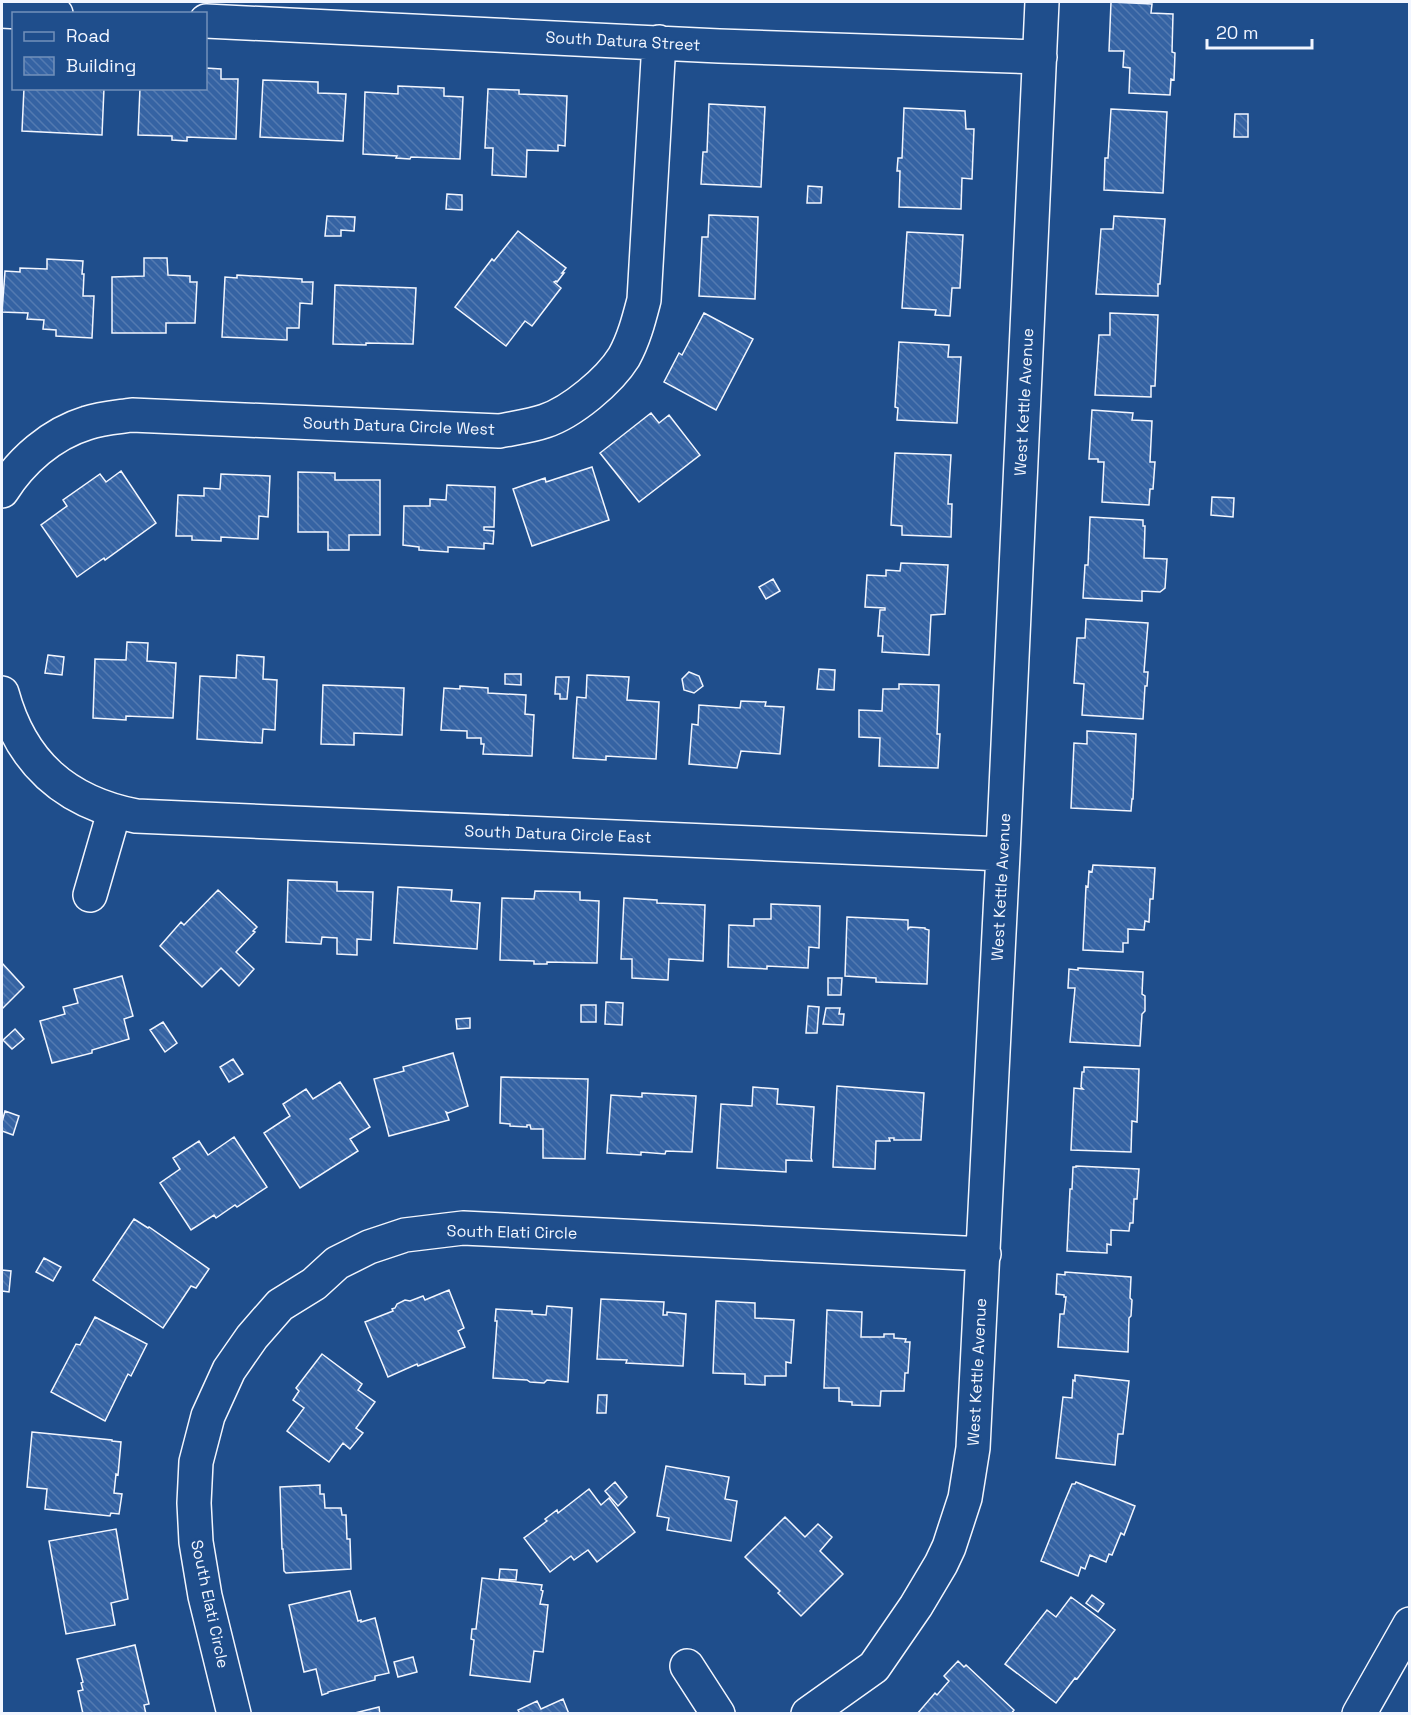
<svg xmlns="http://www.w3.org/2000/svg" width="1411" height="1715" font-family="'Space Grotesk',sans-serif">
	<defs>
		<pattern id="building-back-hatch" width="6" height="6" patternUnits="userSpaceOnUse" patternTransform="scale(1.5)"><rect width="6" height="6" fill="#3563a3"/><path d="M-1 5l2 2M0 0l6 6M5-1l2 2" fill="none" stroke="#537ab1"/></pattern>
	</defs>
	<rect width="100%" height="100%" fill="#1f4e8c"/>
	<!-- building -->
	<path fill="url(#building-back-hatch)" stroke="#f2f6ff" stroke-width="1.5" d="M1111,2L1152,4L1151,13L1173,14L1172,52L1175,53L1174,80L1171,79L1170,95L1129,93L1130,68L1123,67L1124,51H1109Z
		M206,68L221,69V79H238L236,139L187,137V141L172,140V136L138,135L140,88H206Z
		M263,80L318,82V93L346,94L343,141L260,137Z
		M398,86L444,88V96L463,97L460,159L411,157L410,159L396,158L397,156L363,154L365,92L398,94Z
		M24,88H104L102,135L22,131Z
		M488,89L519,90V94L567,96L565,146L558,145V151L527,150L526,177L492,175L493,148H485Z
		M709,104L765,107L761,187L701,184L703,152H707Z
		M904,108L965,111L966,129H974L972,179L962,178L961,209L899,207L900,171H897L898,158H902Z
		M1111,109L1167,112L1163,193L1104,190L1105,158H1108Z
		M1235,114H1248V137H1234Z
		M808,186L822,187L821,203H807Z
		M447,194L462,195V210L446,209Z
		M709,215L758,217L755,299L699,296L702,237H708Z
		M327,216L355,217L354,231L341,230V236H325Z
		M1114,216L1165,219L1160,284H1158V296L1096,294L1101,229H1113Z
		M518,231L566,268L562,273H564L557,282L556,281L554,282L561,288L532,326L525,321L506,346L455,307L492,259L494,261Z
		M907,232L963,235L960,288H952L950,316L935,315L936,310L902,308Z
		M144,258H167L168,275L190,276V282H197L195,323H166V333H112V277L144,276Z
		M47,259L83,261L82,274H84L83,296H94L92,338L56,336V330L43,329L44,320L27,319L28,313L2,312L5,271L20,272V268L47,269Z
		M237,275L302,279V282H313L312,304L300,303L299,328H287V340L222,337L225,277L237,278Z
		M335,285L416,288L413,344L366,343V345L333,344Z
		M704,313L753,339L716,410L664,382L679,353L682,355Z
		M1110,313L1158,315L1155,386H1151V397L1095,395L1099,335H1110Z
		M899,342L949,345L948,357H961L957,423L897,420L898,408L895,407Z
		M1092,410L1133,413L1132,420L1152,421L1150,462H1155L1153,489H1150L1149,505L1102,502L1104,462H1098V459H1089Z
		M651,413L659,423L669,415L700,455L639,502L600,453Z
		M895,453L951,455L948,504H952L951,537L902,535V526L891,525Z
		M592,467L609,520L532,546L513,489L545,478L546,482Z
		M121,471L156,523L105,560L104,558L77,577L41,525L67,506L63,500L100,474L106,482Z
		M298,472L335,473V480H380V535H349V550H328V532H298Z
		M221,474L270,476L268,517L259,516L258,539L221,537V541L192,540V536H176L178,495L204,496V488L220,489Z
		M447,485L495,487L494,527H484V530L494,531L493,544L484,543V549L448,547V552L419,550V547L403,545L404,506H430V499L446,500Z
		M1212,497L1234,498L1233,517L1211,515Z
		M1090,517L1143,520V526H1145L1144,558L1167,559L1165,588L1160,592L1142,591V601L1083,598L1085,565H1088Z
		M901,563L948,565L945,614L931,615L929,655L882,652L883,636H878L880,610H885V608L865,607L867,575L886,576V570L900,571Z
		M773,579L780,591L766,599L759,587Z
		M1086,619L1148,623L1144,672H1148L1147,686H1145L1143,719L1082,715L1084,684L1074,683L1077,638H1085Z
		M127,642L148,643L147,661L176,663L173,718L126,716V720L93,718L95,659L126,660Z
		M48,655L64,657L62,675L45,673Z
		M237,655L264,657L263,679L277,680L275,730L263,729L262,743L197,739L200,676L236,678Z
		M819,669L835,670L834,690L817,689Z
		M689,672L699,676L703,686L694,693L684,690L682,679Z
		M505,674H521V685L505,684Z
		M587,675L629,677L627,700L659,702L656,759L606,756V760L573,758L577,697L586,698Z
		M556,677H569L567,699H560V694H555Z
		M899,684L939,685L937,734H940L938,768L879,766L880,738L859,737V710L882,711L883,689H899Z
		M323,685L404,688L402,735L354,733V745L321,744Z
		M460,686L488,688V693L526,695L525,714L534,715L532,756L483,754L484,744H481V738H467V731L441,730L444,688L460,689Z
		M741,701L766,702L765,706L784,707L780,754L741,751L737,768L689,764L692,724L698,725L699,705L740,708Z
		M1087,731L1136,734L1133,799H1132L1131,811L1071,808L1074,743L1087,744Z
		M1093,865L1155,868L1153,899H1150L1149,922L1145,921L1144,930L1128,929V943H1123V952L1083,950L1086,886L1088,887L1089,871L1092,872Z
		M288,880L337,882V891L373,892L371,940L357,939V955L337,954V938L322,937L321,944L286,942Z
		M398,887L452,890L451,901L480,903L477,949L394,943Z
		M218,890L257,927L253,931L255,932L236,952L254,969L239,986L221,968L202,987L160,946L181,922L184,925Z
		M535,891L580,892V900L599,901L597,963L547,962V964H534V961L500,960L502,898L534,899Z
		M624,898L657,900V903L705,905L703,961L669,959L668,980L632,978V959H621Z
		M771,904L820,906L819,948L809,947L808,968L767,966V969L728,967L729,925L754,926V919H771Z
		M847,917L908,920V929L910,927L925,928V929L929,930L927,984L876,982V978L845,976Z
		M2,963L24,987L2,1009Z
		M1078,968L1143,972L1142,994L1145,996V1011L1142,1014L1140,1046L1070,1042L1075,988H1068L1069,969L1078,970Z
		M122,976L133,1016L124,1019L129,1039L92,1050V1053L52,1063L40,1021L65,1014L63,1007L78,1003L74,989Z
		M828,978H842L841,995H828Z
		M606,1002L623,1003L622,1025L605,1024Z
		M581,1005H596V1022H581Z
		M808,1006L819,1007L817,1033H806Z
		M826,1008H840L839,1014H844L843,1025L823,1024Z
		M470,1018V1028L457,1029L456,1019Z
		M163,1022L177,1043L165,1052L150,1030Z
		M15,1029L24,1039L12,1049L3,1040Z
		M453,1053L468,1106L448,1113L446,1112L449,1120L389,1136L374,1079L404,1071L403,1067Z
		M233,1059L243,1074L229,1082L220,1067Z
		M1084,1067L1139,1069L1137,1122L1132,1121L1131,1152L1071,1150L1074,1088L1083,1089L1081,1087L1082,1072H1084Z
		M501,1077L588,1079L585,1159L543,1158V1129H531L530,1125H527V1127L510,1126V1124L500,1123Z
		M340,1082L370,1127L350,1139L358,1151L300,1188L264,1133L290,1116L283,1104L306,1089L313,1099Z
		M837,1086L924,1093L921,1140H894V1138H889L890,1141H876L875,1169L833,1167Z
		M753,1087L778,1089L777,1104L814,1107L811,1158L812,1161L786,1160V1172L717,1168L721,1104L752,1106Z
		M642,1093L696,1096L692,1152L666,1151L665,1154L641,1152V1155L607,1153L611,1095L642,1097Z
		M5,1111L19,1116L13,1135L2,1131V1122Z
		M234,1137L267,1187L237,1207L235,1205L216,1218L214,1215L191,1230L160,1183L180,1169L173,1158L199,1141L208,1155Z
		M1076,1166L1139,1169L1137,1199H1134L1133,1223H1130L1129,1231L1111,1230V1245L1107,1244V1253L1067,1251L1070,1189H1072L1073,1167H1076Z
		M134,1219L148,1228L149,1227L209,1269L196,1288L191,1286L163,1328L93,1280Z
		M44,1258L61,1267L53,1281L36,1272Z
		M2,1270L11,1271L9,1292L2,1291Z
		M1065,1272L1131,1277L1130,1298L1132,1300L1131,1316L1129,1318L1128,1352L1058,1347L1060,1314H1064L1066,1297H1064V1295L1056,1294L1057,1274L1065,1275Z
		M449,1290L464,1328L458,1331L465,1347L418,1366L417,1364L388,1377L365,1322L393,1311L392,1309L395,1308L397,1304L405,1300L410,1301L423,1296L425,1300Z
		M601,1299L664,1302L663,1315H667V1312L686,1314L683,1366L626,1363L627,1360L597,1359Z
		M716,1301L755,1303V1318L794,1320L791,1363L786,1362V1376H765V1385L745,1384V1374L713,1373Z
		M547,1306L572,1308L568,1382L547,1380L544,1383L530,1382L527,1380L493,1378L497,1321H495L496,1309L527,1311H532V1314L546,1315Z
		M827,1310L862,1312L861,1337H884V1334H894V1338L906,1339L905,1342H910L908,1373H905L904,1391H881L880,1406L852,1405V1402L839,1401V1388H824Z
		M95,1317L147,1344L131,1376L128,1374L105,1421L51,1392L76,1344L80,1345Z
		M322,1354L362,1384L358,1390L375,1402L356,1428L363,1433L350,1449L343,1443L329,1462L287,1431L304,1408L293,1400L299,1391L296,1388Z
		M1075,1375L1129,1381L1123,1434H1118L1115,1465L1056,1458L1063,1397L1072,1398L1073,1380L1075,1381Z
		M598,1395H607L606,1413H597Z
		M32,1432L112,1440V1441L121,1442L118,1475L116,1474L114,1493L122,1494L119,1514L111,1513L110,1516L45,1509L47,1489L27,1487Z
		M666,1466L729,1477L725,1499L737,1501L731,1541L667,1530L669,1518L657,1516Z
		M615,1482L627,1497L618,1506L605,1491Z
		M1076,1482L1135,1506L1124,1535L1121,1533L1112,1555L1109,1554L1106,1562L1090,1555L1085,1569L1081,1567L1078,1576L1041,1561L1064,1503L1072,1484H1075Z
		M320,1485V1494H324L325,1508H341L342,1515H346L347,1539H350L351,1569L286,1573L284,1571L283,1549H282L280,1487Z
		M589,1489L601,1505L609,1498L635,1532L597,1562L588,1550L574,1560L571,1556L550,1572L524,1538L547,1521L545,1519L557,1510L558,1513Z
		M785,1517L805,1537L818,1524L832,1537L820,1551L843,1574L801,1616L778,1593L780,1591L745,1557Z
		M116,1529L128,1599L111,1603L115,1625L66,1634L49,1541Z
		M500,1569L517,1570L516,1580L499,1579Z
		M482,1578L542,1585L541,1590L543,1591L540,1604L548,1605L543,1652L534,1651L530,1682L470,1675L474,1640L471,1639L472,1629H476Z
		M350,1591L358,1621L361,1620V1622L375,1618L389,1673L375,1676V1680L328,1692V1693L322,1695L316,1669L304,1672L289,1605Z
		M1092,1595L1104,1604L1098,1612L1086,1603Z
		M1071,1597L1115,1630L1077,1679L1075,1678L1056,1703L1005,1664L1047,1610L1056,1617Z
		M135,1645L149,1704L144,1705L146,1714H83L78,1691L83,1690L81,1683L83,1682L77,1659Z
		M413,1657L417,1672L398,1677L394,1662Z
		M958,1661L964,1667L966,1665L1014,1710L1011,1714H917L935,1693L937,1695L949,1681L944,1676Z
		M563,1699L569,1714H520L518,1710L537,1701L541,1709Z
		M379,1707L380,1714H351Z"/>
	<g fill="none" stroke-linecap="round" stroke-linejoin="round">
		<defs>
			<path id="minor" d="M2,11L56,14
				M206,21L719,46L1040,57
				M2,491C21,461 51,434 87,423C101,418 118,417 132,415L499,431C514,428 531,426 545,421C572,412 609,381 624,357C634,339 639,319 644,300L659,42
				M2,693C21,763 65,802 136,816L1003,854
				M90,895L114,812
				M687,1666L718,1714
				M234,1714L205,1596L196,1542L194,1503L196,1462L208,1416L229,1370L252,1337L280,1305L314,1284L337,1263L369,1247L405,1235L463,1228L984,1254
				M808,1714L874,1667L916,1606L941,1564L949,1547L965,1498L973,1448L1003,854L1042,2
				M1359,1714L1410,1624"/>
		</defs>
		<!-- minor casing -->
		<use href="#minor" stroke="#f2f6ff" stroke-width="36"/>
		<!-- minor -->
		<use href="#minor" stroke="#1f4e8c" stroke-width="33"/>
	</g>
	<g text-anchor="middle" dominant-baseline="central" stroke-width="4.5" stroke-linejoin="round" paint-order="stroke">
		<!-- street labels -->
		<g font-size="16" fill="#f2f6ff" stroke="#1f4e8c">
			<text transform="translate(623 41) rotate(3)">South Datura Street</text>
			<text transform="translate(1024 402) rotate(-87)">West Kettle Avenue</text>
			<text transform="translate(399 426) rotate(2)">South Datura Circle West</text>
			<text transform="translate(558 834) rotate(2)">South Datura Circle East</text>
			<text transform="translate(1001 887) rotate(-87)">West Kettle Avenue</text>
			<text transform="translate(512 1232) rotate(1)">South Elati Circle</text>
			<text transform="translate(977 1372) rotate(-87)">West Kettle Avenue</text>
			<text transform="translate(210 1604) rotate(78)">South Elati Circle</text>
		</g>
	</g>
	<!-- border -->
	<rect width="1411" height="1715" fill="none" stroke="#f2f6ff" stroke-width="6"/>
	<!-- legend -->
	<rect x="12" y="12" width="195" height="78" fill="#1f4e8c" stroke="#7391ba" stroke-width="1.5"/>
	<rect x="24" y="32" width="30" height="9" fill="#1f4e8c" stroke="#7391ba" stroke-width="1.5"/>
	<text x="66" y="42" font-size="18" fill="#f2f6ff">Road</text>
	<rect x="24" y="57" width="30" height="18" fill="url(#building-back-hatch)" stroke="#7391ba" stroke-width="1.5"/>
	<text x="66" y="72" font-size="18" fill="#f2f6ff">Building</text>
	<!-- scale -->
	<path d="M1207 39v9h105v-9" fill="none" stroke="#f2f6ff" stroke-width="3"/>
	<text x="1216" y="39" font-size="18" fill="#f2f6ff" stroke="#1f4e8c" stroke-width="4.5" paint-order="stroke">20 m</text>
</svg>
